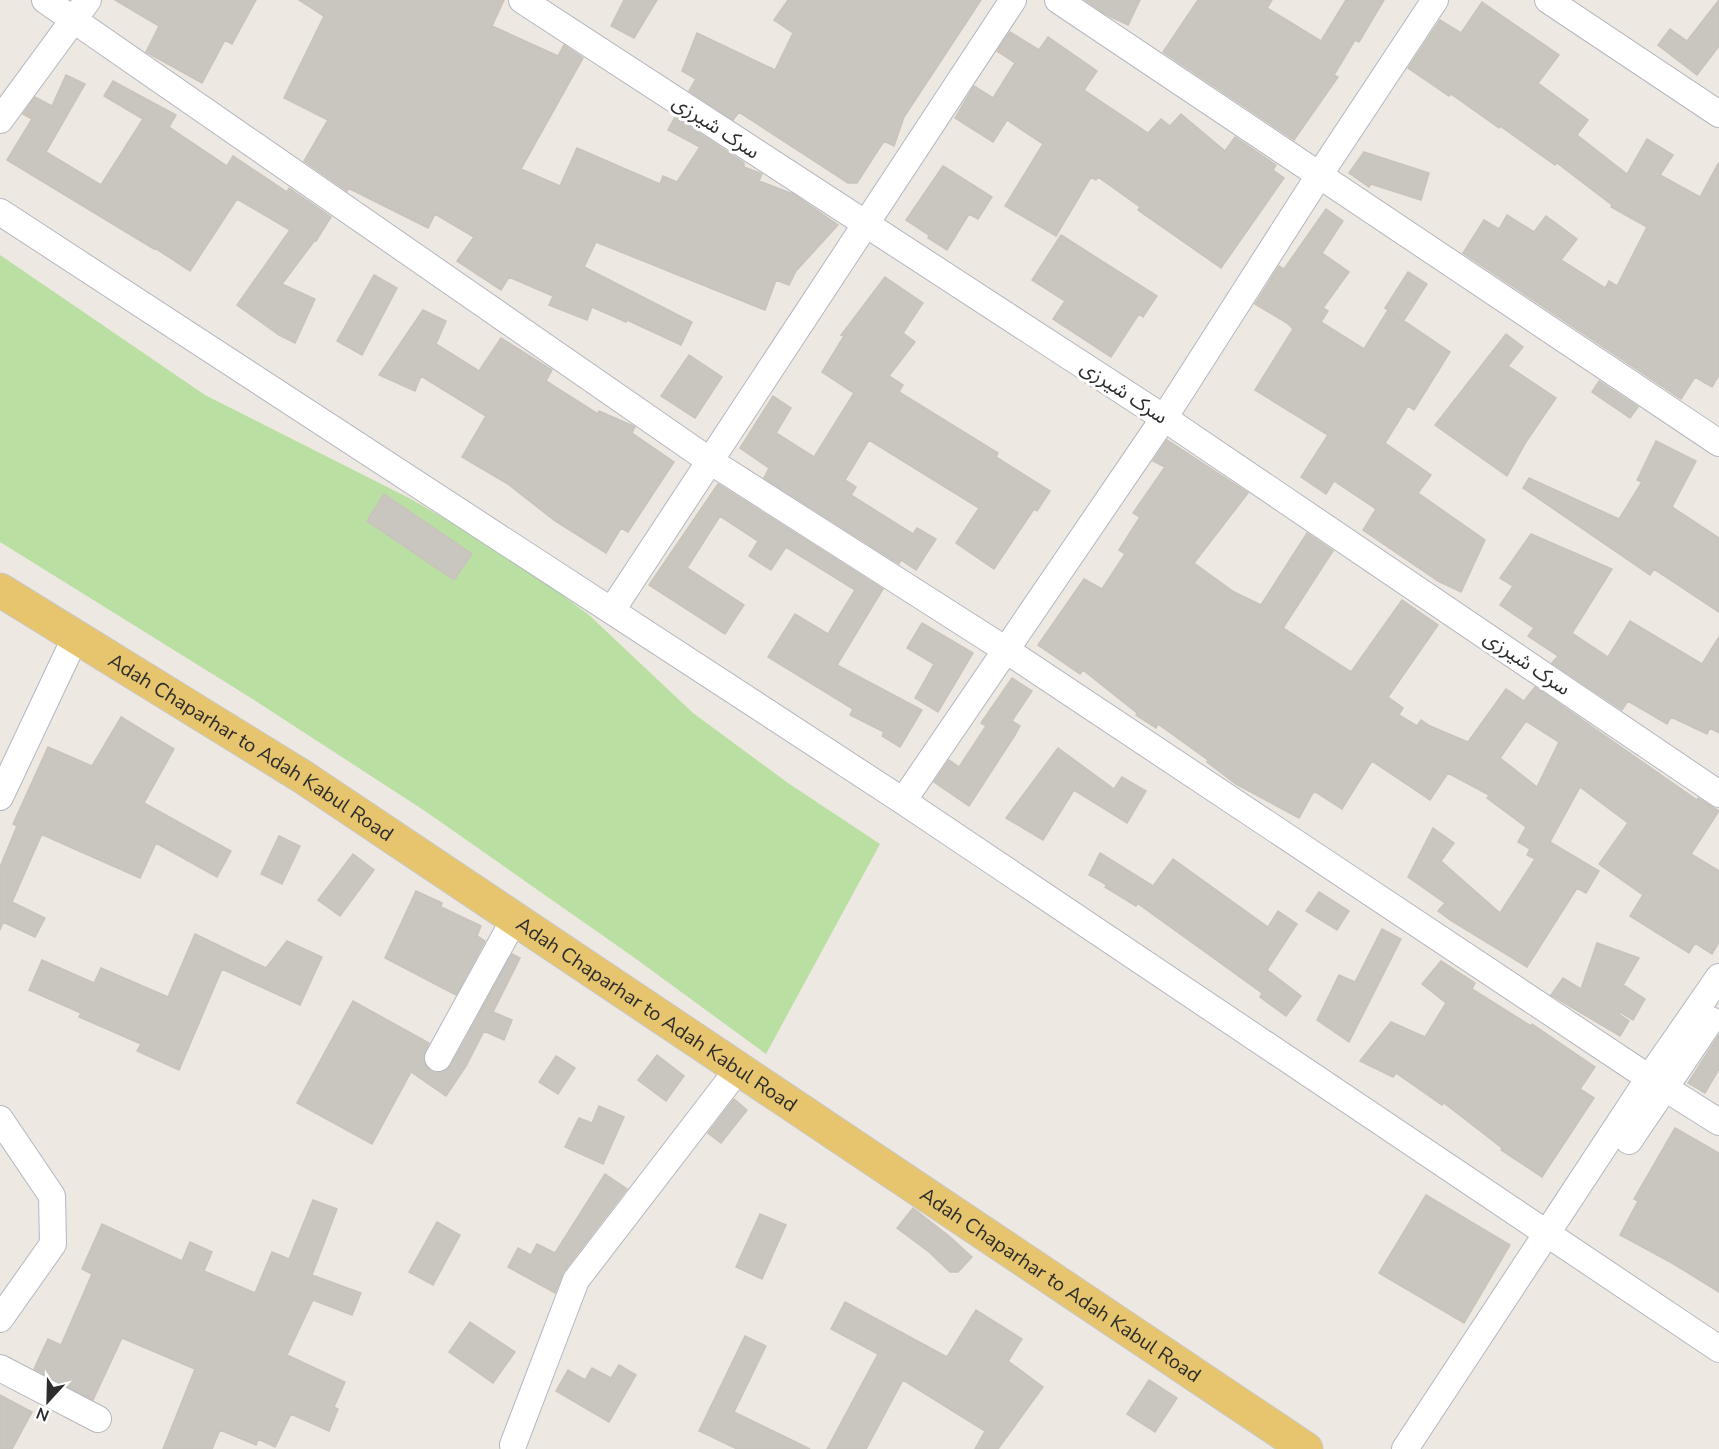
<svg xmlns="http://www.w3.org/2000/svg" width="1719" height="1449" font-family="'Nunito Sans','Noto Sans Arabic',sans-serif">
	<rect width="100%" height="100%" fill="#ede8e1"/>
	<!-- green -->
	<path fill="#badfa3" d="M0,255L205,395L411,499L511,557L589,615L693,713L788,783L880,844L766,1054L632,956L425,811L251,698L0,542Z"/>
	<!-- building -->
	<path fill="#c9c6bf" stroke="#c9c3bb" stroke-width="1.5" fill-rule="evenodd" d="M115,0H256L232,44L225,40L202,83L146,52L159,26Z
		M299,0H504L492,26L558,56L564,45L583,58L521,169L560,186L577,148L660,184L663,176L677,182L700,147L668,130L675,117L744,163V167L762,174L759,181L793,194L838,225L796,271L789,285L776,280L765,310L596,242L584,267L692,322L681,345L627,320L626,322L592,307L587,320L549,305L553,296L509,277L501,290L457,261L474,237L435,214L428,228L348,188L347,191L304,161L328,120L284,98L324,16Z
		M624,0H657L634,38L611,26Z
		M788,0H981L904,117L894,146L884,141L857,183H848L739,112L733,120L689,91L696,79L682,71L697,33L775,70L793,33L774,20Z
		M1085,0H1140L1128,25L1105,14Z
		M1198,0H1272L1267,8L1321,41L1346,0H1384L1359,42L1355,40L1334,75L1338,77L1294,140L1163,52Z
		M1719,0V46L1697,75L1658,45L1670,29L1687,41Z
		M1482,2L1559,55L1538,83L1588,120L1577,135L1627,174L1647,139L1673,155L1660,175L1700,197L1719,162V375L1712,387L1695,377L1681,399L1463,253L1484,220L1499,229L1507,215L1534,232L1546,216L1577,239L1561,260L1605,288L1609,281L1617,286L1647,227L1611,207L1612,205L1557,163L1555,165L1500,126L1499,128L1451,94L1449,96L1408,68L1440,20L1461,33Z
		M1010,32L1039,50L1048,37L1097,71L1084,90L1148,133L1161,119L1170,126L1181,114L1225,151L1235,137L1276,165L1273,170L1284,178L1221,268L1138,210L1140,207L1098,177L1096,180L1091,177L1056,236L1005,206L1043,144L1007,120L993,142L955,118L974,86L993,98L1015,63L997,51Z
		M66,75L85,84L46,152L101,185L143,119L104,96L113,81L176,115L169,127L227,166L233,156L287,192L289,188L331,217L316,241L315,240L282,284L315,299L295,343L279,335L237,305L290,230L237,199L190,271L155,248L154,249L7,160L32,119L23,114L35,97L52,106Z
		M1364,152L1429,173L1421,200L1371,184L1369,187L1349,173Z
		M943,166L992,197L978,219L969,214L947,250L928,238L929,235L906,220Z
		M1326,209L1343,221L1322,253L1349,272L1323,308L1328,311L1321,322L1364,349L1388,310L1450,352L1414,410L1408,406L1385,443L1431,475L1418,493L1485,540L1461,592L1438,581L1363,530L1376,509L1334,481L1326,494L1301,477L1328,435L1255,390L1293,329L1287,323L1255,304L1279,266L1284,269Z
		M1061,235L1157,296L1143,317L1139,314L1111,357L1053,319L1065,301L1032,280Z
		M1408,272L1427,284L1404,320L1385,308Z
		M374,275L397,288L362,355L337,341Z
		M885,277L923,303L903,333L915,342L889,376L903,385L899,392L998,453L996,457L1050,491L1037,511L1034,509L994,569L956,543L979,508L869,440L845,480L856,487L851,495L913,534L917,528L936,539L916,570L901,560L899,564L764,478L769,468L740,448L773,396L791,408L776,433L814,457L854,393L822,372L844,336L841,335Z
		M423,310L446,321L436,344L479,371L501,338L552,370L546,381L598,414L599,411L631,425L635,427L632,433L674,462L628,532L621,528L606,553L555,521L508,484L462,457L486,416L421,376L415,391L379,375Z
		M1506,334L1523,347L1508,366L1556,398L1526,442L1507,476L1435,425Z
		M689,355L722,377L695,418L661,396Z
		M1599,381L1638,407L1630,418L1592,392Z
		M1167,440L1248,493L1194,563L1234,592L1261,605L1307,533L1333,551L1283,628L1351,672L1402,600L1438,625L1388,697L1403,708L1399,715L1417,726L1421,720L1430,726L1468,742L1506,689L1524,701L1535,687L1697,800L1698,798L1719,811L1691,854L1719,871V942L1712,954L1695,943L1689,953L1630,916L1643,895L1599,864L1628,823L1580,787L1550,842L1599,871L1586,893L1577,888L1527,967L1450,920L1438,911L1445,903L1408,877L1433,828L1454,843L1441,861L1500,913L1535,859L1527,855L1530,849L1518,842L1526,827L1487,798L1489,795L1448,773L1430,800L1372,761L1342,809L1314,791L1299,818L1236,784L1207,762L1208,760L1158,724L1156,728L1136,715L1137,713L1083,670L1080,674L1038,645L1084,579L1102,589L1125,554L1119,550L1140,517L1133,513L1165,467L1153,461ZM1526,721L1559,742L1537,787L1500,758Z
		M1656,441L1696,461L1672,507L1719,538V612L1654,569L1650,575L1523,488L1529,478L1619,519L1642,482L1637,480Z
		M718,484L883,589L837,665L922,710L900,747L882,736L884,732L850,715L853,709L768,657L795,614L828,634L855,590L786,547L771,570L749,556L758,541L720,516L687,568L744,605L725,634L649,585Z
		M384,494L472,554L454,580L367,521Z
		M1531,534L1612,569L1572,633L1608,657L1630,621L1702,664L1719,637V733L1710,728L1707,734L1671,717L1667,724L1628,701L1622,710L1552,663L1558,656L1528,636L1534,628L1500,605L1513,586L1500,578Z
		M922,623L973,653L938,712L915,698L934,664L907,648Z
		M1012,678L1032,691L1012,721L1020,726L1015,735L969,806L934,782L949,760L959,767L986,726L981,723Z
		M121,717L174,749L144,803L231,851L217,877L156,843L140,878L43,835L41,836L12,902L45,918L35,937L3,922L0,930V867L17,826L13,824L48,747L92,766Z
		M1058,748L1114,789L1122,777L1146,791L1127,823L1074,790L1043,840L1006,818Z
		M279,836L300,846L282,884L261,874Z
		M1100,853L1153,886L1173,859L1268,927L1278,911L1297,924L1267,970L1301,996L1286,1016L1260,997L1262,993L1137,903L1136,906L1105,887L1107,885L1089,875Z
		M353,854L374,870L340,916L318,900Z
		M416,891L442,903L441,907L481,926L477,936L485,941L456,995L385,958Z
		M1319,892L1349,911L1337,930L1306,911Z
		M1382,929L1401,939L1349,1042L1317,1020L1339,975L1355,982Z
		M195,934L266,968L287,941L322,957L300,1005L222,969L179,1070L137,1051L141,1044L79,1017L81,1013L29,990L42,960L94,983L101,968L168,997Z
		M1597,943L1639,958L1623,985L1645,999L1633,1020L1620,1012L1619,1014L1629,1021L1620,1036L1551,995L1563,978L1581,989Z
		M512,954L520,958L493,1012L512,1020L504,1040L484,1031L466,1066L446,1096L411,1072L372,1144L297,1103L353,1001L429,1043L423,1058L426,1066L431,1071L438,1073L446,1070L451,1065Z
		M1441,961L1475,983L1472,989L1531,1026L1532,1024L1595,1067L1580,1089L1594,1098L1542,1177L1501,1150L1502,1148L1444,1103L1442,1105L1396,1073L1393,1077L1360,1061L1391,1022L1425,1037L1446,1003L1422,984Z
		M1719,1035V1069L1705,1093L1688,1083Z
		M657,1055L684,1076L666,1101L638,1080Z
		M556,1056L575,1068L558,1094L539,1082Z
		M734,1099L747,1110L721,1143L708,1133Z
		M599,1106L624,1117L603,1164L565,1147L579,1118L592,1123Z
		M1675,1128L1719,1153V1292L1672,1263L1620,1235L1638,1201L1634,1199Z
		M605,1174L627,1189L564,1271L555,1293L508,1267L518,1248L531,1255L537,1244L555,1253Z
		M1426,1195L1510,1245L1464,1323L1379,1273Z
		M313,1200L337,1209L312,1275L361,1293L352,1315L313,1300L287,1355L345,1382L334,1407L338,1409L329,1431L291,1414L275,1447L258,1439L256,1445L220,1430L212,1449H163L195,1369L122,1338L93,1400L34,1369L48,1339L61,1345L92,1274L82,1269L102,1224L182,1261L190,1242L212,1252L204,1271L255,1293L272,1252L289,1259Z
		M913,1208L949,1236L972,1257L958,1272H950L929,1252L897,1228Z
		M760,1214L786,1225L762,1279L736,1267Z
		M437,1222L460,1235L433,1285L409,1272Z
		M845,1302L947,1357L976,1310L1022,1339L1008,1361L1043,1387L998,1449H975L985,1431L903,1380L866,1449H827L878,1354L831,1329Z
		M470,1322L515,1352L493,1383L449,1352Z
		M745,1336L766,1346L734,1412L810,1449H737L699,1431Z
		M619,1365L636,1375L609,1422L556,1391L568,1370L585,1380L592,1368L611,1378Z
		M1149,1380L1177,1398L1155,1432L1127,1414Z
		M0,1395L32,1412L12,1449H0Z"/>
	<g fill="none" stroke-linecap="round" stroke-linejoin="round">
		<defs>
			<path id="minor" d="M45,0L710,461L1006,650L1649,1078L1719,1122
				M522,0L1164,418L1719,794
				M1058,0L1719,443
				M1548,0L1719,114
				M0,120L88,0
				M0,212L903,801L1719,1349
				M612,610L1013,0
				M0,797L76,636
				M903,801L1164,418L1320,174L1435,0
				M438,1058L515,918
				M0,1119L52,1196L53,1244L0,1319
				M1629,1141L1711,1020
				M0,1368L98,1419
				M513,1445L576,1280L739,1068
				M1405,1449L1649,1078L1719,977"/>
			<g id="major">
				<path id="s1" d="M0,590L303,777L1306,1449"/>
			</g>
		</defs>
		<!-- minor casing -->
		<use href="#minor" stroke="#b5b7bf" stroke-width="28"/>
		<!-- major casing -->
		<use href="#major" stroke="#c8c8c8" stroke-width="35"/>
		<!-- minor -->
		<use href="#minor" stroke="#fff" stroke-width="26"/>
		<!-- major -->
		<use href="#major" stroke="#e6c56e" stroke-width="33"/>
	</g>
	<g text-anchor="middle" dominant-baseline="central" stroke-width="6" stroke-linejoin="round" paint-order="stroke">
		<!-- street labels -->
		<g font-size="20" fill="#2d2d2d" stroke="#fff">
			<text transform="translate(716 127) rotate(33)">سرک شیرزی</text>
			<text transform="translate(1124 392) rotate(33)">سرک شیرزی</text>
			<text transform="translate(1527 663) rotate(34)">سرک شیرزی</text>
			<text stroke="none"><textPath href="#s1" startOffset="296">Adah Chaparhar to Adah Kabul Road</textPath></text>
			<text stroke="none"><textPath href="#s1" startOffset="782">Adah Chaparhar to Adah Kabul Road</textPath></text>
			<text stroke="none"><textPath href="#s1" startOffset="1268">Adah Chaparhar to Adah Kabul Road</textPath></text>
		</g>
	</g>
	<!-- north arrow -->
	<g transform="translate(48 1401) rotate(202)" stroke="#ffffff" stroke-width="4.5" paint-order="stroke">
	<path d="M0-4.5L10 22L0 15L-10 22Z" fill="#2d2d2d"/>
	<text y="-9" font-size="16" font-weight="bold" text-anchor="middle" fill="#2d2d2d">N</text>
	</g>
</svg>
